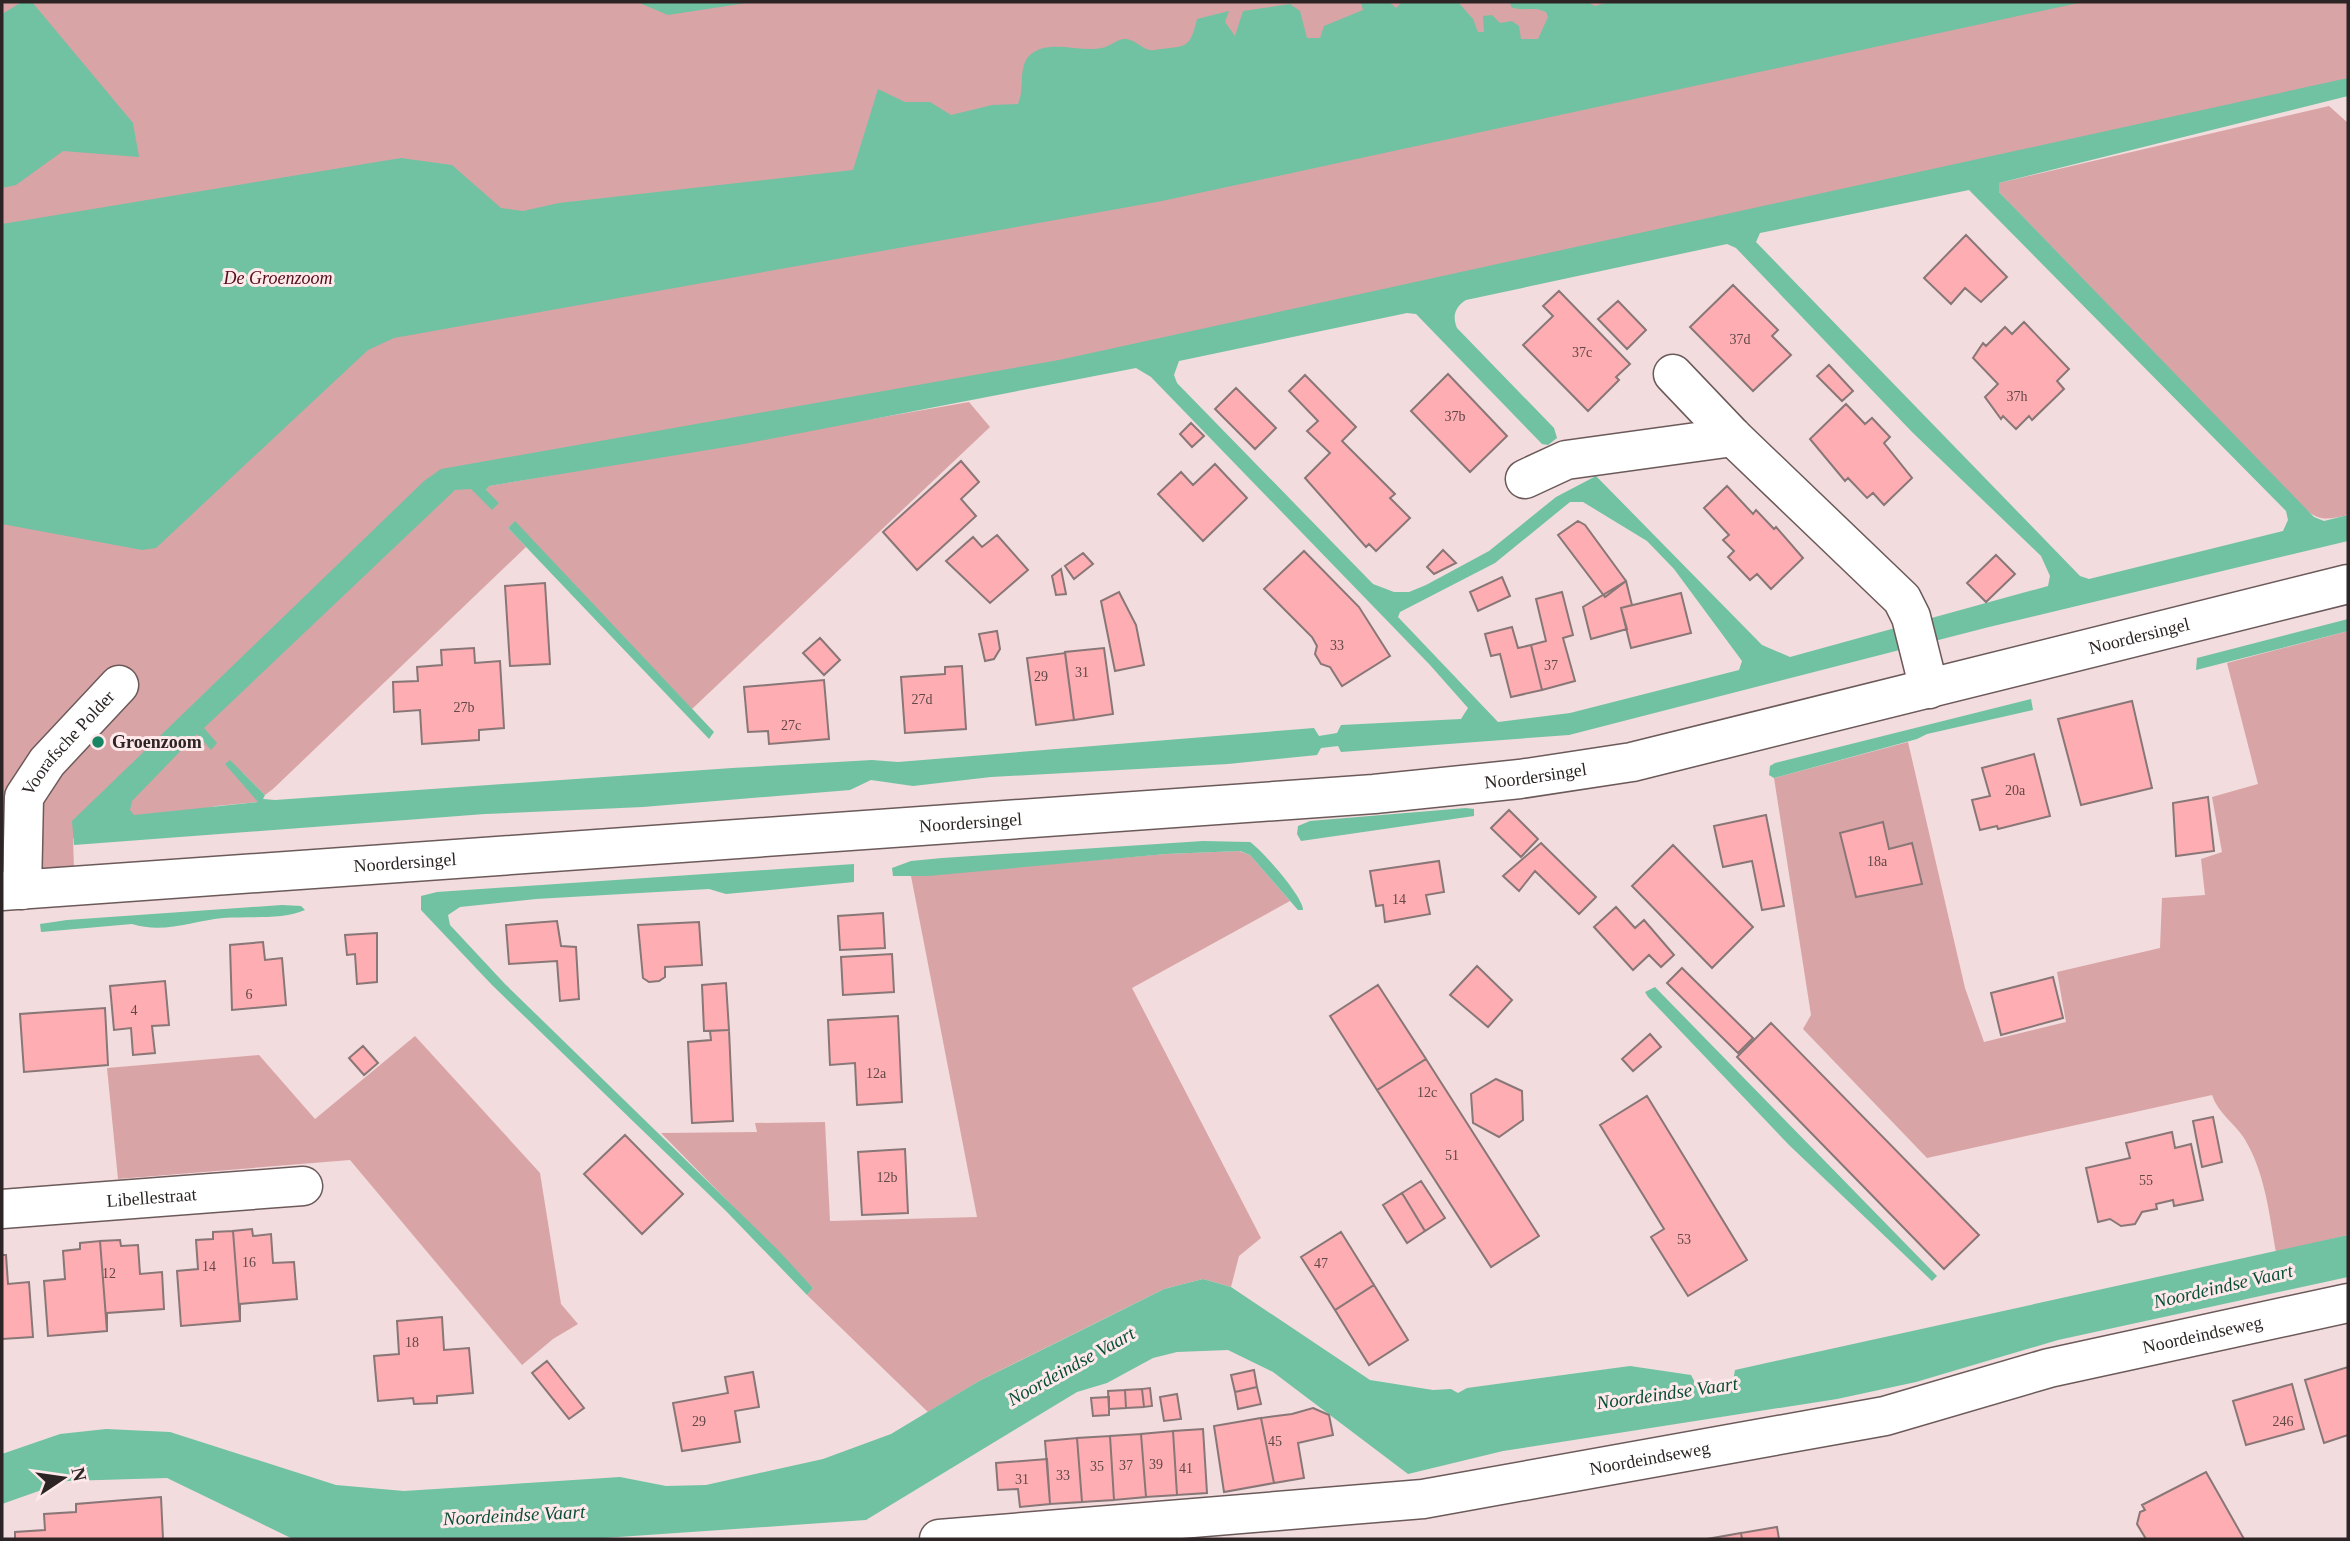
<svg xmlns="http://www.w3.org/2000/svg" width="2350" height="1541" font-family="Georgia,serif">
	<rect width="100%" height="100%" fill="#f2dcdd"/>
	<!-- green -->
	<path fill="#d9a4a6" d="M2,2H2348V86L467,488L486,490L489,486L969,402L990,427L692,709L515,522L508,528L526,547L273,789L265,795L243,773L238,778L259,802L216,806L73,838L74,869L43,872L12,864L2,875Z
		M2329,106L2348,123V515C2326,520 2318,522 2301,505L1999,192V183Z
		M2348,631V1235L2276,1252C2269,1213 2265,1172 2244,1138C2234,1123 2218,1113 2212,1095L1927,1158L1803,1029L1811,1015L1774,778L1908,742L1965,988L1984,1042L2066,1022L2057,972L2160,948L2162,898L2205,895L2201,859L2222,852L2212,797L2258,784L2227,663Z
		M1239,851L1250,855L1290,901L1132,988L1261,1238L1239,1256L1231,1287L1203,1279L1164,1289L979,1381L928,1412L807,1295L813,1288L661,1133L757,1132L755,1123L825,1122L830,1221L977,1217L911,876L1166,854Z
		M415,1036L540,1173L561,1304L578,1324L553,1339L522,1365L350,1160L118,1179L107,1068L259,1055L315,1119Z"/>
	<!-- water -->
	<path fill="#70c2a2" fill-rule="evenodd" d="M22,2H32L133,123L139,157L63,151L16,185L2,188V14Z
		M637,2H753L668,15Z
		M1361,2H1389L1396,8L1402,2H1458L1473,19L1478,32H1484L1483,16L1492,15L1500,23L1512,21L1519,26L1521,39H1538L1548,17L1546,12C1534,6 1523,12 1511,7L1510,2H1587L1595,6L1609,2H2083L1162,201L394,338L368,350L156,548L142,550L2,524V224L401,158L452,165L501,208L523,211L559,203L853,170L878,89L905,102H930L951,115L992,105L1018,104C1025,89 1018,70 1028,57C1046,37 1080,53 1101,48C1110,47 1118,38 1126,39C1136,40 1142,49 1150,50C1154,51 1157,49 1161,49C1187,46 1190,48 1197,19L1229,11L1225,22L1235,36L1243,11L1290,4L1300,11L1307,38H1320L1324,26L1363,10Z
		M2348,78V96L1999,183V192L2314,517L2324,521L2348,515V541L1989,627L1569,735L1341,752L1338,746L1321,748L1317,755L1228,764L991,777L913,786L871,780L850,790L643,807L485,814L74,845L72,821L424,481L441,469L1059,360ZM1969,190L2286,511L2288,520L2283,531L2089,579L2080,576L1756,242L1760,233ZM1727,244L1736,248L1912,432L2041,556L2050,576L2048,586L1790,657L1762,645L1596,476L1556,497L1489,551L1426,585L1409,592H1394L1373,584L1177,383L1174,375L1179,361L1407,313L1416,314L1542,444L1548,445L1557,438L1554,428L1457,328C1452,316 1455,307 1466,300ZM1136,368L1151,377L1430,665L1468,708L1461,719L1341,725L1337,733L1319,736L1314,728L898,762L872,760L732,768L275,800L263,799L265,795L230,760L225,764L258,802L134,815L130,810L132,801L197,734L211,750L217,743L204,728L455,490L471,489L492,510L499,503L486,490L489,486L744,444ZM1570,502H1583L1647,541L1674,569L1742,661L1739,670L1570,713L1498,722L1398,617L1400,612L1495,563Z
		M515,521L714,732L709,739L508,528Z
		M2348,619V631L2196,670L2197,658Z
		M2031,699L2033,710L1927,734L1917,739L1774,778L1769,775L1770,766L1775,763Z
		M1466,808L1474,809V816L1301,841L1297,834L1298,826L1310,821Z
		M1203,841L1250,842C1262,850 1304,898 1303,910H1298L1250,855L1240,851L1166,854L928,876H893L892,868L911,861L942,858Z
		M854,864V882L726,894L709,889L536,899L460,907L448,915L450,925L505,984L777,1249L813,1288L807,1295L726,1211L492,985L421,910V896L437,892Z
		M282,905L301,906L305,910C283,920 248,916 223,918C192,921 164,934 132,924L41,932L40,924L67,920Z
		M1655,987L1937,1276L1932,1281L1789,1145L1648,997L1645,992Z
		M2348,1235V1277L2058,1340L1916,1382L1837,1399L1503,1451L1408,1474L1273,1372L1228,1350L1177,1352L1153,1358L1107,1383L1077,1392L866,1520L589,1539H293L167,1478L67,1481L2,1504V1454L60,1434L106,1429L170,1432L336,1485L404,1491L620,1477L666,1486L706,1485L823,1459L891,1434L979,1381L1110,1316L1164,1289L1203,1279L1231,1287L1370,1380L1433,1390L1451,1389L1458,1393L1467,1388L1630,1366L1691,1375L1698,1388L1733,1381L1735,1370Z"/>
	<!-- building -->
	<path fill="#feaeb2" stroke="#897677" stroke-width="2" d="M1966,235L2007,277L1981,302L1965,288L1951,304L1924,278Z
		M1733,285L1778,330L1772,336L1791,355L1753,391L1690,327Z
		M1559,291L1630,364L1616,377L1619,380L1588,411L1523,345L1553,316L1543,306Z
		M1618,301L1646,330L1627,349L1598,319Z
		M2024,322L2069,369L2057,381L2064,389L2032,420L2029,416L2016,429L2003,416L2001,419L1985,397L1998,384L1973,358L1983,343L1986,346L2005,327L2012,334Z
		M1829,365L1853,391L1842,401L1817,376Z
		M1448,374L1507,436L1470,472L1411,411Z
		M1305,375L1356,427L1342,441L1395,494L1390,498L1410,518L1376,551L1369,544L1366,547L1305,478L1330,453L1307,431L1318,421L1289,391Z
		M1236,388L1276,428L1255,449L1215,409Z
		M1846,404L1865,424L1872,418L1890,437L1884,443L1912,478L1884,505L1873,493L1867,498L1848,478L1845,481L1810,439Z
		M1191,423L1204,436L1192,447L1180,434Z
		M961,461L979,482L961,499L976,516L917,570L883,532Z
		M1215,464L1247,498L1203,541L1158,494L1181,472L1193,485Z
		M1727,486L1753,514L1756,510L1774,529L1776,527L1803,558L1771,589L1757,574L1750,580L1728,557L1734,551L1723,540L1729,535L1704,508Z
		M1578,521L1585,525L1626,581L1605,597L1558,535Z
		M997,535L1028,570L990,603L946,561L973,537L982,547Z
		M1443,550L1456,563L1434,574L1427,567Z
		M1304,551L1359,607L1390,656L1342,686L1330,667L1321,664L1315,654L1317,646L1312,637L1264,589Z
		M1083,553L1093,564L1074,579L1065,566Z
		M1996,555L2015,574L1986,602L1967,583Z
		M1061,569L1066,594L1056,595L1052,576Z
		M1502,577L1510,596L1478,611L1470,592Z
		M1626,581L1632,605L1621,608L1627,629L1591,639L1583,607Z
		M545,583L550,664L510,666L505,586Z
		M1119,592L1136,625L1144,665L1115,671L1101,601Z
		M1562,592L1573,635L1563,638L1575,681L1542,690L1531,645L1546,641L1536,599Z
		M1681,593L1691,633L1631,648L1621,608Z
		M1512,627L1518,648L1531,645L1542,690L1511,697L1500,654L1491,656L1485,634Z
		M997,631L1000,649L994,659L985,661L979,634Z
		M820,638L840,660L824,675L803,653Z
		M474,648L475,663L500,661L504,728L479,730V740L422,744L420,710L394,712L393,682L418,681L417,667L442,665L441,650Z
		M1104,648L1113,714L1074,720L1065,652Z
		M1065,653L1074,720L1036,725L1027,658Z
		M962,666L966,729L905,733L901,677L945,674V667Z
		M824,680L829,739L769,744L768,731L748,732L744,687Z
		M2132,701L2152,788L2081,805L2058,719Z
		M2034,754L2050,816L1998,829L1997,826L1980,830L1972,800L1990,796L1982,768Z
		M2208,797L2214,851L2176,856L2173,803Z
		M1509,810L1538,839L1521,857L1491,828Z
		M1766,815L1784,906L1762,910L1752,861L1723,867L1714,826Z
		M1883,822L1889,849L1912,843L1922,884L1856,897L1840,833Z
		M1541,843L1596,897L1579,914L1535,871L1519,891L1503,876Z
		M1673,845L1753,927L1712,968L1632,886Z
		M1439,861L1444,892L1426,895L1430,914L1385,922L1383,905L1376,906L1370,871Z
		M1616,907L1635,928L1644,920L1674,955L1661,967L1649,955L1633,970L1594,927Z
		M883,913L885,948L840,950L838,916Z
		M557,921L561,946L576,947L579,999L560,1001L557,961L509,964L506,925Z
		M699,922L702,965L665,967V977L659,981L649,982L643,978L638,925Z
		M377,933V982L357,984L355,954L347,955L345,935Z
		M263,942L265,960L282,958L286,1005L232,1010L230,945Z
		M892,954L894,992L843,995L841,957Z
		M1477,966L1512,1000L1488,1027L1450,995Z
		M1682,968L1753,1038L1738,1053L1667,983Z
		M2053,977L2063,1018L2001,1035L1991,993Z
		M165,981L169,1025L152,1026L155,1053L133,1055L131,1028L114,1030L110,986Z
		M726,983L729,1030L704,1031L702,985Z
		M1378,985L1426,1059L1377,1090L1330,1016Z
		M105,1008L108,1065L24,1072L20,1014Z
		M898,1016L902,1102L857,1105L855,1063L830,1065L828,1020Z
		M1771,1023L1979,1235L1944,1269L1737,1057Z
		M729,1030L733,1121L692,1123L688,1042L711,1040L710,1031Z
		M1650,1034L1661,1047L1633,1071L1622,1059Z
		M363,1046L378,1063L364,1075L349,1058Z
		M1426,1059L1539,1236L1491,1267L1377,1090Z
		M1496,1079L1522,1091L1523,1120L1499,1137L1473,1123L1471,1094Z
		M1647,1096L1747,1260L1688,1296L1651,1237L1664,1229L1600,1125Z
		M2213,1117L2222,1162L2202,1167L2193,1121Z
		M2172,1132L2175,1148L2191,1144L2203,1200L2174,1206L2173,1200L2156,1204L2157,1209L2142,1212L2135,1224L2121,1226L2110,1219L2098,1222L2086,1168L2130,1158L2126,1143Z
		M625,1135L683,1194L642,1234L584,1174Z
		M905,1149L908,1213L862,1215L858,1152Z
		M1421,1181L1445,1218L1425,1231L1402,1193Z
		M1402,1193L1425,1231L1407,1243L1383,1205Z
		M252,1229L253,1236L271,1234L273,1263L294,1262L297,1299L240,1304V1321L233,1231Z
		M233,1231L240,1321L181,1326L177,1271L198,1269L196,1240L213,1239V1232Z
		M1341,1232L1374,1285L1335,1310L1301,1257Z
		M120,1240L121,1246L138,1245L140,1274L162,1272L164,1309L107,1313V1331L100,1241Z
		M100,1241L107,1331L48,1336L44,1281L65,1279L63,1251L80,1249V1243Z
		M2,1255H6L8,1284L29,1282L33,1337L2,1339Z
		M1374,1285L1408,1340L1369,1365L1335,1310Z
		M442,1317L444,1350L469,1348L473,1393L437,1396V1403L414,1404L413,1398L378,1401L374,1356L399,1354L397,1321Z
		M547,1361L584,1408L569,1419L532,1373Z
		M2348,1367V1435L2324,1443L2305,1380Z
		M1254,1370L1257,1387L1235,1392L1231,1375Z
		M753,1372L759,1407L735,1411L740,1442L682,1451L673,1403L728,1393L725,1377Z
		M2292,1384L2304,1429L2246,1445L2233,1401Z
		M1257,1387L1261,1404L1238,1409L1235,1392Z
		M1150,1388L1152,1406L1144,1407L1142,1389Z
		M1142,1389L1144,1407L1126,1408L1125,1390Z
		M1125,1390L1126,1408L1109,1409L1108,1391Z
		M1177,1394L1181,1419L1164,1421L1160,1397Z
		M1109,1397V1415L1093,1416L1091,1398Z
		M1313,1408L1329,1415L1333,1435L1298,1443L1304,1478L1274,1483L1261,1418L1292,1414Z
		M1261,1418L1274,1483L1224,1492L1214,1426Z
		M1203,1429L1207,1493L1177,1495L1173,1431Z
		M1173,1431L1177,1495L1146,1497L1141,1434Z
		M1141,1434L1146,1497L1114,1500L1110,1436Z
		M1110,1436L1114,1500L1082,1502L1077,1438Z
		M1077,1438L1082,1502L1050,1504L1045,1441Z
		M1047,1459L1050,1504L1020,1507L1018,1489L998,1490L996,1463Z
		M2206,1472L2244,1539H2146L2137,1524L2140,1512L2145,1510L2142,1505Z
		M161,1497L163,1539H15V1532L45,1530L44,1514L76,1512V1504Z
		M1777,1527L1779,1539H1742L1741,1533Z
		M1741,1533L1742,1539H1707Z"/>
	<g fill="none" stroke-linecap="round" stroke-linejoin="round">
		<defs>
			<g id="minor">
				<path d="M1673,374L1733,437L1902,599L1911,617L1929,689"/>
				<path d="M1525,479L1566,460L1733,437"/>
				<path id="s1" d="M22,890L24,797L47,762L119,685"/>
				<path id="s2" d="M2,891L1374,794L1520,779L1632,762L2348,584"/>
				<path id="s3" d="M2,1209L303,1186"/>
				<path id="s4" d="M939,1539L1423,1499L1885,1416L2049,1368L2348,1303"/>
			</g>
		</defs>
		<!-- minor casing -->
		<use href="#minor" stroke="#6c5a5a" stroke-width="41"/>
		<!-- minor -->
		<use href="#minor" stroke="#fff" stroke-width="38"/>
	</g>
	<!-- markers -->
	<circle fill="#188664" stroke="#ffe9ea" stroke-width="2.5" cx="98" cy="742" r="7"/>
	<g text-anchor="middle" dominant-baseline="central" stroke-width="6" stroke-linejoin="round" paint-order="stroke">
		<!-- number labels -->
		<g font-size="14" fill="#614748">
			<text x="1740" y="339">37d</text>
			<text x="1582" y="352">37c</text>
			<text x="2017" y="396">37h</text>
			<text x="1455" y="416">37b</text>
			<text x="1337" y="645">33</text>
			<text x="1551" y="665">37</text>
			<text x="1082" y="672">31</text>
			<text x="1041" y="676">29</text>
			<text x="922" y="699">27d</text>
			<text x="464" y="707">27b</text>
			<text x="791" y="725">27c</text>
			<text x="2015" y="790">20a</text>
			<text x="1877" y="861">18a</text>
			<text x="1399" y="899">14</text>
			<text x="249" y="994">6</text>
			<text x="134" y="1010">4</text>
			<text x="876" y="1073">12a</text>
			<text x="1427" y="1092">12c</text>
			<text x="1452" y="1155">51</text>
			<text x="887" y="1177">12b</text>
			<text x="2146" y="1180">55</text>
			<text x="1684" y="1239">53</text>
			<text x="249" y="1262">16</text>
			<text x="1321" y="1263">47</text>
			<text x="209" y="1266">14</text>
			<text x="109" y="1273">12</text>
			<text x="412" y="1342">18</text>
			<text x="699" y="1421">29</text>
			<text x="2283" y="1421">246</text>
			<text x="1275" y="1441">45</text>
			<text x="1156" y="1464">39</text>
			<text x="1126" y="1465">37</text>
			<text x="1097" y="1466">35</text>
			<text x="1186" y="1468">41</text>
			<text x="1063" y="1475">33</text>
			<text x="1022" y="1479">31</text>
		</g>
		<!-- park labels -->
		<g font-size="18" font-style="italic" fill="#530d1a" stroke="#ffe9ea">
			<text x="278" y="278">De Groenzoom</text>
		</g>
		<!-- street labels -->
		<g font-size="18" fill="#2d2525" stroke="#ffe9ea">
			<text stroke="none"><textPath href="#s2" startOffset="2158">Noordersingel</textPath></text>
			<text stroke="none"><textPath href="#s1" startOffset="163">Voorafsche Polder</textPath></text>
			<text stroke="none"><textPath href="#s2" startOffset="1538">Noordersingel</textPath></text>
			<text stroke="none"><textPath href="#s2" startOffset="971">Noordersingel</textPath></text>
			<text stroke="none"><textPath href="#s2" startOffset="404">Noordersingel</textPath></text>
			<text stroke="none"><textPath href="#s3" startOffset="150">Libellestraat</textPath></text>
			<text stroke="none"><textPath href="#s4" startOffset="1283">Noordeindseweg</textPath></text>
			<text stroke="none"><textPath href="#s4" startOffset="716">Noordeindseweg</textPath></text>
		</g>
		<!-- poi labels -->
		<g font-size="18" font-weight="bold" fill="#2d2525" stroke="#ffe9ea" text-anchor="start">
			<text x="112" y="742">Groenzoom</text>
		</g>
		<!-- water labels -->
		<g font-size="19" font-style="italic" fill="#074e39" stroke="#ffe9ea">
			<text transform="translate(2223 1286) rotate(-13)">Noordeindse Vaart</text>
			<text transform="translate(1071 1366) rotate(-29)">Noordeindse Vaart</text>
			<text transform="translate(1667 1393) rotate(-8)">Noordeindse Vaart</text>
			<text transform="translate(514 1515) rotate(-3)">Noordeindse Vaart</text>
		</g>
	</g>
	<!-- border -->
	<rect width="2350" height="1541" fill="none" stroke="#2d2525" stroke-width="7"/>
	<!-- north arrow -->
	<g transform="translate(63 1478) rotate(77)" stroke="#ffe9ea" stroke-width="5" paint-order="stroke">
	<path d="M0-5L12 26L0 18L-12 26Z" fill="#2d2525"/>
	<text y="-10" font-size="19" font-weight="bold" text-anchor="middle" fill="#2d2525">N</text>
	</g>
</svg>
